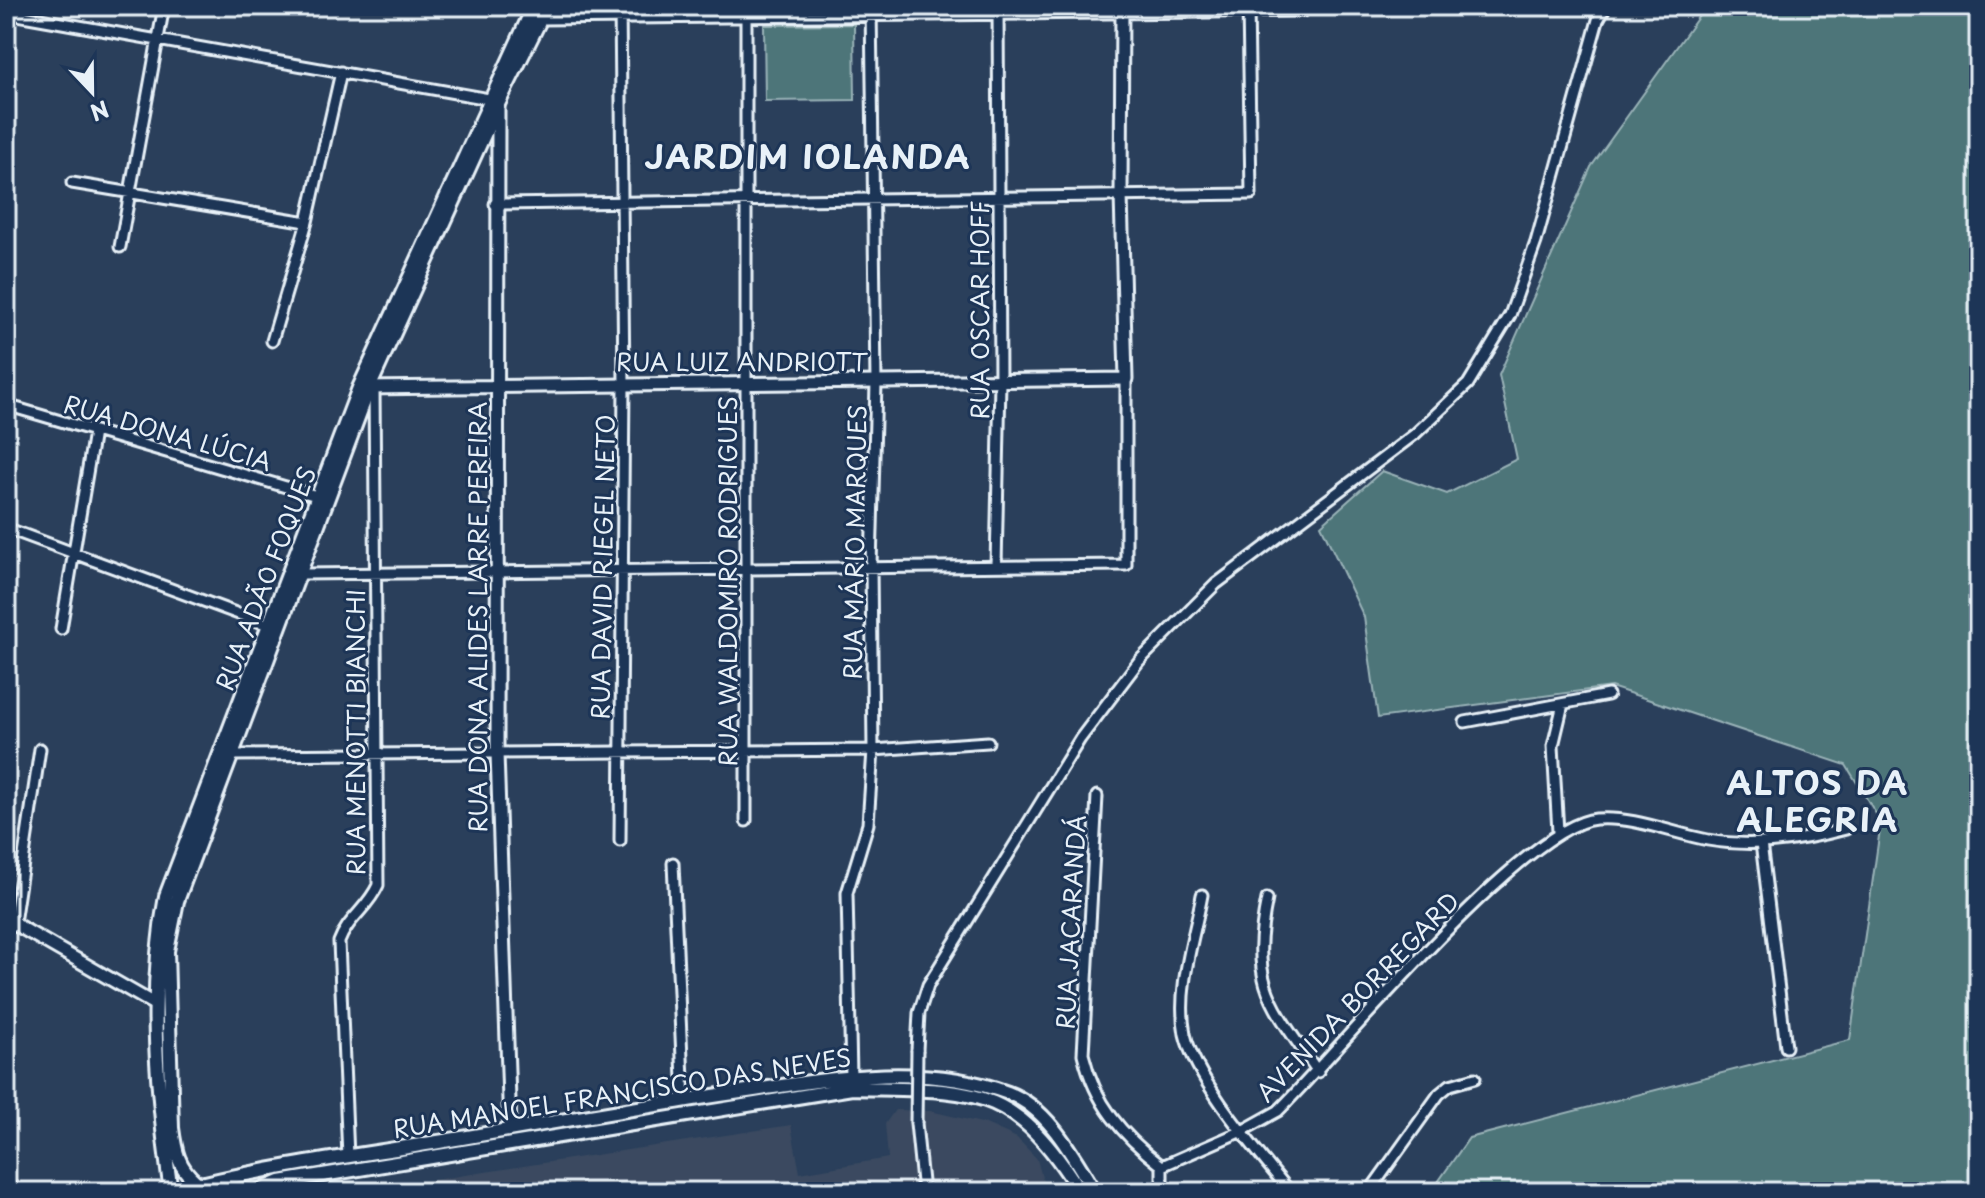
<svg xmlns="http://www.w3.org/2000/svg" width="1985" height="1198" font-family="'Playpen Sans',sans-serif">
	<rect width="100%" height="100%" fill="#2a3f5b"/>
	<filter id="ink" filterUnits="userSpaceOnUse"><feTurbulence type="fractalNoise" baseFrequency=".0125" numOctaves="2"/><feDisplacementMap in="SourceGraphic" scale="16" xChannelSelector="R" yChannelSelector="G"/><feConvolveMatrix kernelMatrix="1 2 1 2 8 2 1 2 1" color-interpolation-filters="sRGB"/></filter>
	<g filter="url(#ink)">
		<!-- built -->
		<path fill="#3a4a60" d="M895,1110L930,1111L986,1124L1017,1138L1037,1159L1046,1192H355L791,1125L800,1173L888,1158L885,1124Z"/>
		<!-- green -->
		<path fill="#4d7579" stroke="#9ab3b8" stroke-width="2" d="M1706,6H1979V1192H1431L1469,1138L1850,1040L1881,822L1846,765L1611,687L1378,718L1364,617L1321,525L1382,471L1447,494L1517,459L1499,375L1591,167Z
			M854,24L855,100L765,101L764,25Z"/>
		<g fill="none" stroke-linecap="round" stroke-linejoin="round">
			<defs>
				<path id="minor" d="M6,13L489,99
					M541,19L1303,11
					M72,183L307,222
					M495,204L1251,194L1248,6
					M120,247L164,6
					M272,341L307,222L341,72
					M6,405L320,497
					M6,528L271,626
					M996,566L1000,382L998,6
					M302,574L1126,565V379
					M61,629L94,432
					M1465,722L1608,695
					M232,755L873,750L988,742
					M1097,796L1083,1054C1095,1104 1122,1135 1162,1166
					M746,821V6
					M1558,832L1553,746L1563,704
					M620,841L624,384L620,6
					M1761,843L1786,1047
					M673,863L684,1101
					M1202,895C1194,939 1176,990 1185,1034C1196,1082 1259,1153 1290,1192
					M1267,899C1249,985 1271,1004 1318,1072
					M14,923L40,749
					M917,1050L919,1013L928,985L1080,739L1139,661L1216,584L1415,434L1468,384L1510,315L1536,242L1598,20L1606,6
					M851,1076L847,893L868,824L873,750L871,566L876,383L871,6
					M916,1123L923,1192
					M348,1157L339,942C347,919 368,908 378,885L374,388
					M1162,1166L1242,1131L1278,1111C1337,1053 1524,825 1596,819C1634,816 1671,833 1708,840C1754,848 1802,841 1846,829
					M1162,1166V1192
					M1369,1192L1439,1094L1450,1085L1475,1078"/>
				<path id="tertiary" d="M498,106L497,753L510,1129
					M363,388L1126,379L1121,195L1122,6
					M6,919L154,1004
					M6,1185L18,1192"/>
				<path id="secondary" d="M196,1182C178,1167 175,1151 172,1128L167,951L177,901L369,388L498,104L547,6
					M205,1183C290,1163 377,1153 462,1138C548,1123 634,1108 720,1095C813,1082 917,1059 1008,1093C1049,1108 1074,1158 1095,1192
					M171,1192C157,1093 147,994 166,896L359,388L534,6
					M179,1192C193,1180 207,1180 221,1192
					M257,1192L280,1182L852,1088C972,1091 1012,1082 1080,1192"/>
			</defs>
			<!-- minor casing -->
			<use href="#minor" stroke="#e8f1f8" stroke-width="15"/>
			<!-- tertiary casing -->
			<use href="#tertiary" stroke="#e8f1f8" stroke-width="17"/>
			<!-- secondary casing -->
			<use href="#secondary" stroke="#e8f1f8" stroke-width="18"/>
			<!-- minor -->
			<use href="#minor" stroke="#1d3557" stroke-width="9"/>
			<!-- tertiary -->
			<use href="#tertiary" stroke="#1d3557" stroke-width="11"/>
			<!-- secondary -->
			<use href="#secondary" stroke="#1d3557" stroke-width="12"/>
			<defs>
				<path id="minor-bridge" d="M916,1123L917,1050"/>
			</defs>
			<!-- minor-bridge casing -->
			<use href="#minor-bridge" stroke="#e8f1f8" stroke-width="15" stroke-linecap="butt"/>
			<!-- minor-bridge -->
			<use href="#minor-bridge" stroke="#1d3557" stroke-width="9"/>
		</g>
	</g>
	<g text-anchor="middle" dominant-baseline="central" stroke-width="6" stroke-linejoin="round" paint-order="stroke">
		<!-- street labels -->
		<g font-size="24" fill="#e8f1f8" stroke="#1d3557">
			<text transform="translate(979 310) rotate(-90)">RUA OSCAR HOFF</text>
			<text x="742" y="361">RUA LUIZ ANDRIOTT</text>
			<text transform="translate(168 432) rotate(16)">RUA DONA LÚCIA</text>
			<text transform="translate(854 542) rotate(-89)">RUA MÁRIO MARQUES</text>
			<text transform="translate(602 567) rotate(-89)">RUA DAVID RIEGEL NETO</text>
			<text transform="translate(265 578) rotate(-69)">RUA ADÃO FOQUES</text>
			<text transform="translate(727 581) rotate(-90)">RUA WALDOMIRO RODRIGUES</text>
			<text transform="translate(477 617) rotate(-90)">RUA DONA ALIDES LARRE PEREIRA</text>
			<text transform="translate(355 732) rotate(-90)">RUA MENOTTI BIANCHI</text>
			<text transform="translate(1070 922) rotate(-87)">RUA JACARANDÁ</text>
			<text transform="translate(1357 996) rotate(-46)">AVENIDA BORREGARD</text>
			<text transform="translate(622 1092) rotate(-9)">RUA MANOEL FRANCISCO DAS NEVES</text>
		</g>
		<!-- district labels -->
		<g font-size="32" font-weight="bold" letter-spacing="2" fill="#e8f1f8" stroke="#1d3557">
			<text x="808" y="156">JARDIM IOLANDA</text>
			<text x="1818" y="782">ALTOS DA<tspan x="1818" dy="37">ALEGRIA</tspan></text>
		</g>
	</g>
	<!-- margin -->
	<rect width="1985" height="1198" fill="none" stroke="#1d3557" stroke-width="32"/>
	<rect x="16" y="16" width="1953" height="1166" fill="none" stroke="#e8f1f8" stroke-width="3" filter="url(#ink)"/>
	<!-- north arrow -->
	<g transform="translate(92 92) rotate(158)" stroke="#1d3557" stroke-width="6" paint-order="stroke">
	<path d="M0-6L14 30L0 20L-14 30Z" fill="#e8f1f8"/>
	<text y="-12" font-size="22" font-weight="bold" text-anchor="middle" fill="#e8f1f8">N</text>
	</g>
</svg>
